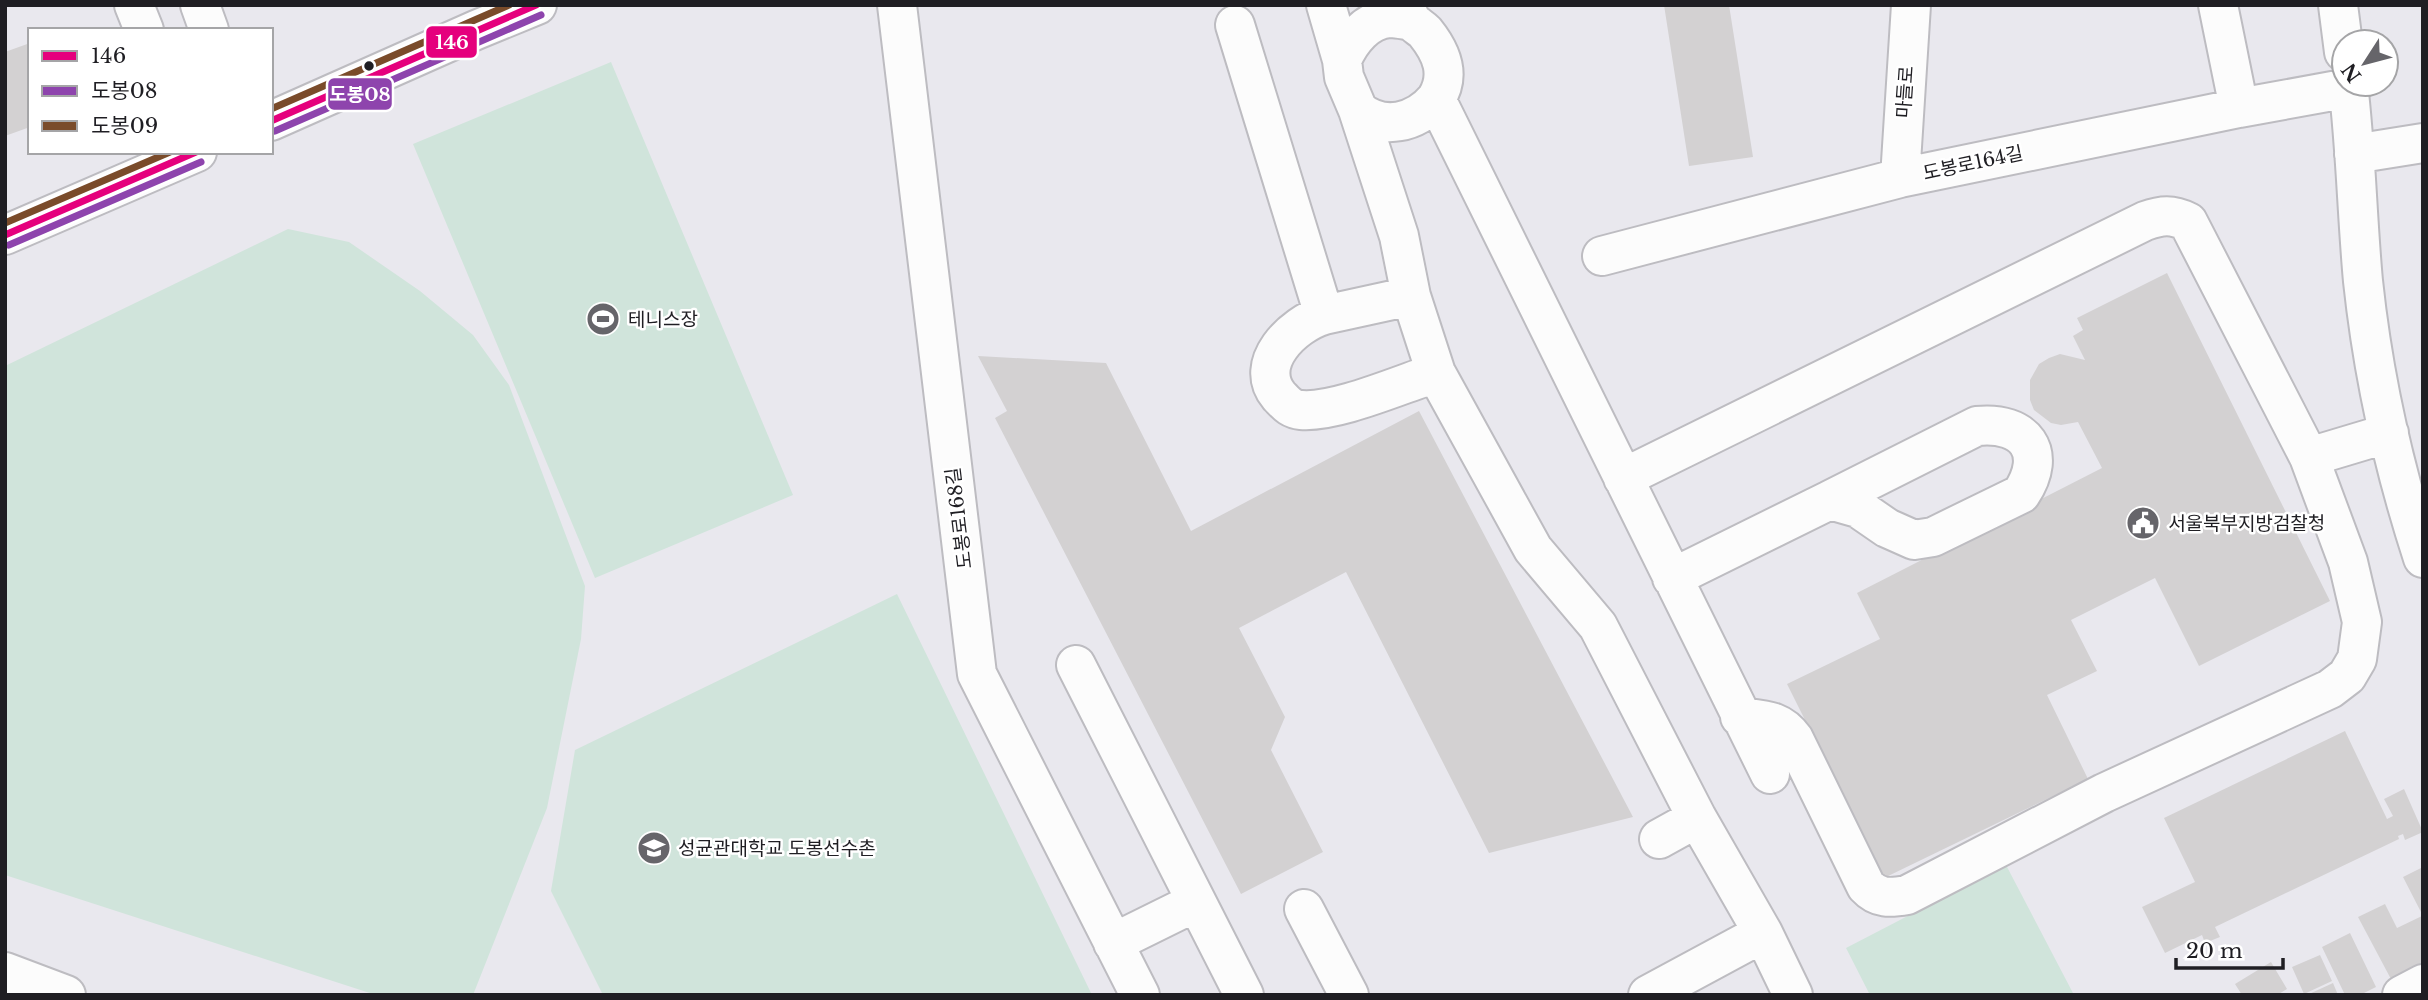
<svg xmlns="http://www.w3.org/2000/svg" width="2428" height="1000" font-family="'Libre Baskerville','Noto Sans KR',serif">
	<rect width="100%" height="100%" fill="#e9e8ee"/>
	<!-- green -->
	<path fill="#d0e4db" d="M611,62L793,495L595,578L413,144Z
		M288,229L349,242L420,291L473,335L509,385L585,586L581,639L547,808L473,995H376L5,875V366Z
		M897,594L1092,995H603L551,891L575,750Z
		M2006,865L2074,995H1870L1846,948Z"/>
	<!-- building -->
	<path fill="#d3d1d2" d="M1664,5H1729L1753,157L1689,166Z
		M30,43V127L5,136V52Z
		M2167,273L2330,601L2199,666L2155,578L2071,620L2097,671L2047,695L2088,779L1884,878L1787,684L1880,639L1857,593L2102,468L2078,422L2061,425L2051,423L2034,410L2030,400V380L2039,364L2049,358L2060,354L2085,360L2073,336L2083,330L2077,318Z
		M978,356L1106,363L1191,531L1419,411L1633,817L1489,853L1346,572L1239,628L1285,717L1271,750L1323,852L1241,894L995,418L1007,411Z
		M2345,731L2387,819L2393,816L2384,799L2404,789L2423,832L2405,840L2403,834L2398,836L2399,839L2215,927L2220,937L2205,943L2202,935L2165,953L2142,907L2195,882L2164,818Z
		M2423,867V916L2403,877Z
		M2385,904L2397,928L2422,916L2423,918V966L2392,981L2358,917Z
		M2350,933L2376,987L2360,995H2345L2322,947Z
		M2320,955L2332,981L2304,994L2292,967Z
		M2271,962L2287,989L2277,995H2242L2235,984Z
		M2333,983L2338,995H2307Z"/>
	<g fill="none" stroke-linecap="round" stroke-linejoin="round">
		<defs>
			<path id="minor" d="M134,5L144,30
				M200,5L209,30
				M897,5L977,674L1140,995
				M1326,5L1342,60L1344,77L1358,110L1399,236L1411,296L1436,373L1533,549L1598,626L1697,818L1763,933L1648,995
				M1404,5C1407,10 1409,17 1412,21C1415,25 1421,28 1425,32C1442,53 1451,75 1436,99L1770,774
				M2218,5L2239,108
				M2338,5L2344,52
				M1235,25L1324,315L1411,296
				M1342,60C1350,41 1367,19 1390,18C1397,18 1405,20 1412,21
				M2348,84C2356,150 2357,216 2363,281C2373,375 2394,469 2423,558
				M1358,110C1383,131 1416,123 1436,99
				M271,121L476,30L537,5
				M2354,154L2423,143
				M1900,178L1911,5
				M5,235L197,152
				M1602,256L1900,178L2239,108L2349,88
				M1324,315C1293,324 1252,364 1279,396C1286,403 1290,409 1301,410C1336,413 1401,384 1436,373
				M1623,478L2145,221C2162,215 2172,214 2188,222L2309,457
				M1672,578L1830,500L1858,508L1887,528L1914,540L1933,537L2021,494C2049,452 2025,421 1977,426L1830,500
				M1076,665L1244,995
				M1740,717C1763,720 1780,719 1794,739L1866,886C1878,899 1890,898 1907,895L2104,793L2330,689L2347,676L2357,659L2362,622L2348,562L2309,457L2389,433
				M1659,839L1697,818
				M1304,909L1349,995
				M1763,933L1793,995
				M1113,943L1196,902
				M5,972L66,995
				M2402,995L2423,984"/>
		</defs>
		<!-- minor casing -->
		<use href="#minor" stroke="#bdbcc1" stroke-width="42"/>
		<!-- minor -->
		<use href="#minor" stroke="#fcfcfc" stroke-width="38"/>
		<defs>
			<path id="bus-1" d="M271,121L536,5
				M5,235L196,152"/>
			<path id="bus-2" d="M275,131L541,15
				M9,245L201,162"/>
			<path id="bus-3" d="M271,109L509,5
				M5,223L170,152"/>
		</defs>
		<!-- bus-1 casing -->
		<use href="#bus-1" stroke="#fff" stroke-width="12"/>
		<!-- bus-2 casing -->
		<use href="#bus-2" stroke="#fff" stroke-width="12"/>
		<!-- bus-3 casing -->
		<use href="#bus-3" stroke="#fff" stroke-width="12"/>
		<!-- bus-1 -->
		<use href="#bus-1" stroke="#e5007d" stroke-width="7"/>
		<!-- bus-2 -->
		<use href="#bus-2" stroke="#8e44ad" stroke-width="7"/>
		<!-- bus-3 -->
		<use href="#bus-3" stroke="#7a4b2a" stroke-width="7"/>
	</g>
	<!-- icons -->
	<defs>
		<symbol id="stadium-disc" viewBox="-11 -11 22 22"><circle r="9.5" fill="#66656a" stroke="#fff"/><path d="M0-5a6.5 5 0 1 0 0 10a6.5 5 0 1 0 0-10ZM-3.5-1.8h7v3.6h-7Z" fill="#fff"/></symbol>
		<symbol id="civic-disc" viewBox="-11 -11 22 22"><circle r="9.5" fill="#66656a" stroke="#fff"/><path d="M-.6-6.5H3V-4.5H.6V-3L4-1V1h2V6H-6V1h2V-1L-.6-3ZM-1.2 2.5V6h2.4V2.5Z" fill="#fff"/></symbol>
		<symbol id="university-disc" viewBox="-11 -11 22 22"><circle r="9.5" fill="#66656a" stroke="#fff"/><path d="M0-5L7-2L0 1L-7-2ZM-4 1L0 2.5L4 1V4Q0 6-4 4Z" fill="#fff"/></symbol>
	</defs>
	<g fill-rule="evenodd">
		<use href="#stadium-disc" x="584" y="300" width="38" height="38"/>
		<use href="#civic-disc" x="2124" y="504" width="38" height="38"/>
		<use href="#university-disc" x="635" y="829" width="38" height="38"/>
	</g>
	<!-- markers -->
	<circle fill="#1f1e23" stroke="#fff" stroke-width="2.5" cx="369" cy="66" r="6"/>
	<g text-anchor="middle" dominant-baseline="central" stroke-width="5" stroke-linejoin="round" paint-order="stroke">
		<!-- street labels -->
		<g font-size="19" fill="#1f1e23" stroke="#fff">
			<text transform="translate(1905 92) rotate(-86)">마들로</text>
			<text transform="translate(1973 163) rotate(-12)">도봉로164길</text>
			<text transform="translate(959 518) rotate(-97)">도봉로168길</text>
		</g>
		<!-- poi labels -->
		<g font-size="19" fill="#1f1e23" stroke="#fff" text-anchor="start">
			<text x="628" y="319">테니스장</text>
			<text x="2168" y="523">서울북부지방검찰청</text>
			<text x="678" y="848">성균관대학교 도봉선수촌</text>
		</g>
	</g>
	<g stroke="#fff" stroke-width="2.5">
		<rect x="425" y="25" width="53" height="34" rx="7" fill="#e5007d"/>
		<rect x="327" y="77" width="66" height="34" rx="7" fill="#8e44ad"/>
	</g>
	<g font-size="19" text-anchor="middle" font-weight="bold" fill="#fff">
		<text x="452" y="49">146</text>
		<text x="360" y="101">도봉08</text>
	</g>
	<!-- border -->
	<rect width="2428" height="1000" fill="none" stroke="#1f1e23" stroke-width="14"/>
	<!-- legend -->
	<rect x="28" y="28" width="245" height="126" fill="#ffffff" stroke="#a5a5a7" stroke-width="2"/>
	<rect x="42" y="51" width="35" height="10" fill="#e5007d" stroke="#a5a5a7" stroke-width="2"/>
	<text x="91" y="63" font-size="21" fill="#1f1e23">146</text>
	<rect x="42" y="86" width="35" height="10" fill="#8e44ad" stroke="#a5a5a7" stroke-width="2"/>
	<text x="91" y="98" font-size="21" fill="#1f1e23">도봉08</text>
	<rect x="42" y="121" width="35" height="10" fill="#7a4b2a" stroke="#a5a5a7" stroke-width="2"/>
	<text x="91" y="133" font-size="21" fill="#1f1e23">도봉09</text>
	<!-- north arrow -->
	<g transform="translate(2365 63) rotate(234)"><circle r="33" fill="#ffffff" stroke="#a5a5a7" stroke-width="2"/>
	<path d="M0-5L12 26L0 18L-12 26Z" fill="#66656a"/>
	<text y="-10" font-size="19" font-weight="bold" text-anchor="middle" fill="#1f1e23">N</text>
	</g>
	<!-- scale -->
	<path d="M2176 958v10h107v-10" fill="none" stroke="#1f1e23" stroke-width="3.5"/>
	<text x="2186" y="958" font-size="21" fill="#1f1e23" stroke="#ffffff" stroke-width="5" paint-order="stroke">20 m</text>
</svg>
